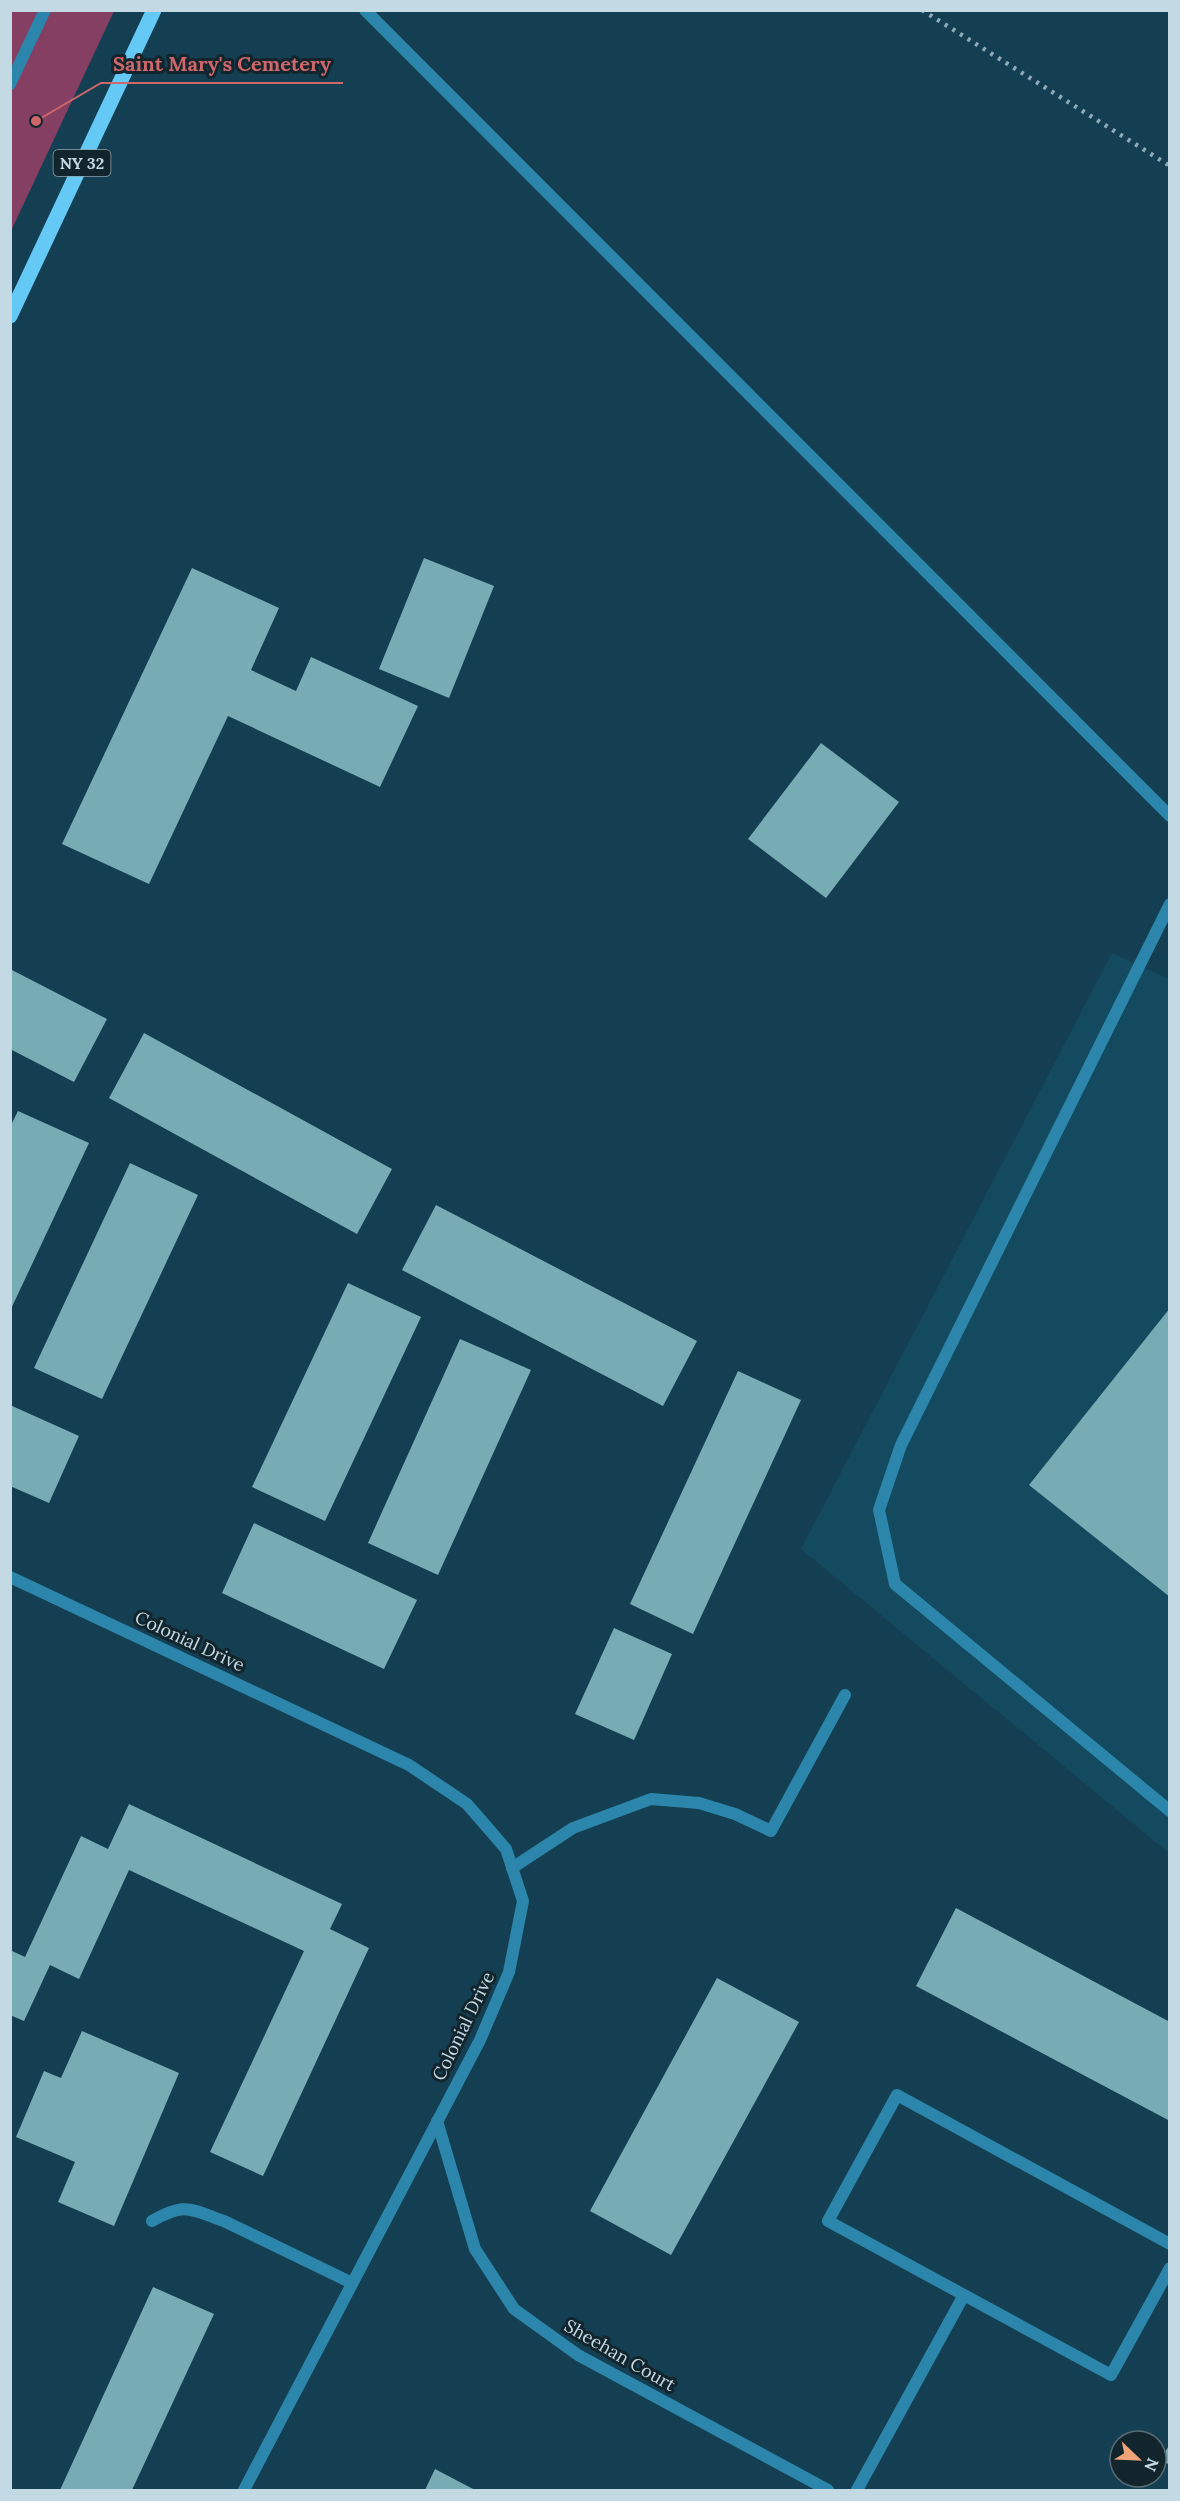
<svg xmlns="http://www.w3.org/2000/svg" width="1180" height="2501" font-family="Lora,serif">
	<rect width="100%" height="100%" fill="#143f52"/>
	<!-- built -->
	<path fill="#144a60" d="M1112,953L1169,979V1853L801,1549Z"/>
	<!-- green -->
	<path fill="#843f63" d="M11,11H114L11,231Z"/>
	<!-- building -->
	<path fill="#78acb5" d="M424,558L494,586L449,698L379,669Z
		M192,568L279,608L251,670L296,691L311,657L418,706L380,787L228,716L149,884L62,844Z
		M821,743L899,802L826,898L748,839Z
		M10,969L107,1019L74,1082L10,1049Z
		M144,1033L392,1169L357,1234L109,1098Z
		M18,1111L89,1143L10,1311V1127Z
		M130,1163L198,1195L102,1399L34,1368Z
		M436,1205L697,1341L663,1406L402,1270Z
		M348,1283L421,1317L325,1521L252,1487Z
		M1170,1308V1597L1029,1485Z
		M460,1339L531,1370L438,1575L368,1543Z
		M738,1371L801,1400L693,1634L630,1604Z
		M10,1405L79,1436L49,1503L10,1486Z
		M254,1523L417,1600L384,1669L222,1593Z
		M614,1628L672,1654L634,1740L575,1714Z
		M129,1804L342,1904L330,1929L369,1948L263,2176L210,2152L304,1951L129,1870L79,1979L50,1965L24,2021L10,2015V1950L25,1957L81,1836L108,1849Z
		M956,1908L1170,2022V2121L916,1986Z
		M717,1978L799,2022L671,2255L590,2211Z
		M82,2031L179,2073L114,2226L58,2202L75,2162L16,2137L44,2071L61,2078Z
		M153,2287L214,2314L132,2490H60Z
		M1170,2444V2465L1160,2460Z
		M435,2469L475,2490H425Z"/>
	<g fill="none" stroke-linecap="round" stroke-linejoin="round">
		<!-- lane -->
		<path stroke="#2c86ab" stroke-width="12" d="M365,10L1170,816
			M10,84L45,10
			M1170,904L901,1445L879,1510L895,1584L1170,1811
			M512,1868L573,1828L651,1799L699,1803L735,1814L771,1831L845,1695
			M152,2221C185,2202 190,2209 224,2221L352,2283
			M1170,2244L897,2095L828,2221L1111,2375L1170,2268
			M857,2490L964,2295"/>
		<!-- street -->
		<path stroke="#2c86ab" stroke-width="12" d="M10,1577L409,1765L467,1804L506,1849L523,1901L509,1972L480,2040L244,2490
			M437,2121L475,2249L514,2309L578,2355L828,2490"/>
		<!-- primary -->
		<path stroke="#65c9f6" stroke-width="15" d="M10,316L154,10"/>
		<!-- rail -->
		<path stroke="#8eaab8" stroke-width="4.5" stroke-dasharray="3 6" stroke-linecap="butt" d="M922,10L1170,166"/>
	</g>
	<g text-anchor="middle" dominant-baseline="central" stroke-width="6" stroke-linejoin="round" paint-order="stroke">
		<!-- shield labels -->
		<rect fill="#12242c" stroke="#8ea3ad" stroke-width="1.5" x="53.5" y="150" width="57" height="26" rx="4.5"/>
		<g font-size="16" font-weight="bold" fill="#c3d9e4">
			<text x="82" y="163">NY 32</text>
		</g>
		<!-- street labels -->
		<g font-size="18" fill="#c3d9e4" stroke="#12242c">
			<text transform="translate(190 1641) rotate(25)">Colonial Drive</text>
			<text transform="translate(463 2026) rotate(-64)">Colonial Drive</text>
			<text transform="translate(620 2355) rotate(30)">Sheehan Court</text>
		</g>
	</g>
	<!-- callouts -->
	<path fill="none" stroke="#cf666a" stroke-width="2" d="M36 121L101 83H343"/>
	<circle fill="#cf666a" stroke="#12242c" stroke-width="2" cx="36" cy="121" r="6"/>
	<g font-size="20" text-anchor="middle" font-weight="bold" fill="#cf666a" stroke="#12242c" stroke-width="6" stroke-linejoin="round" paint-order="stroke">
		<text x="222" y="71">Saint Mary's Cemetery</text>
	</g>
	<!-- border -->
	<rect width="1180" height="2501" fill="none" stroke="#c3d9e4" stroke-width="24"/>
	<!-- north arrow -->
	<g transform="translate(1138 2459) rotate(113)"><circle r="28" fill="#12242c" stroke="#596c76" stroke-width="1.5"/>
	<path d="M0-4.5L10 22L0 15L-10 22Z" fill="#efa378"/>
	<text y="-9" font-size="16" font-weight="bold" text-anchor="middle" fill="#c3d9e4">N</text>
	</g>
</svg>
